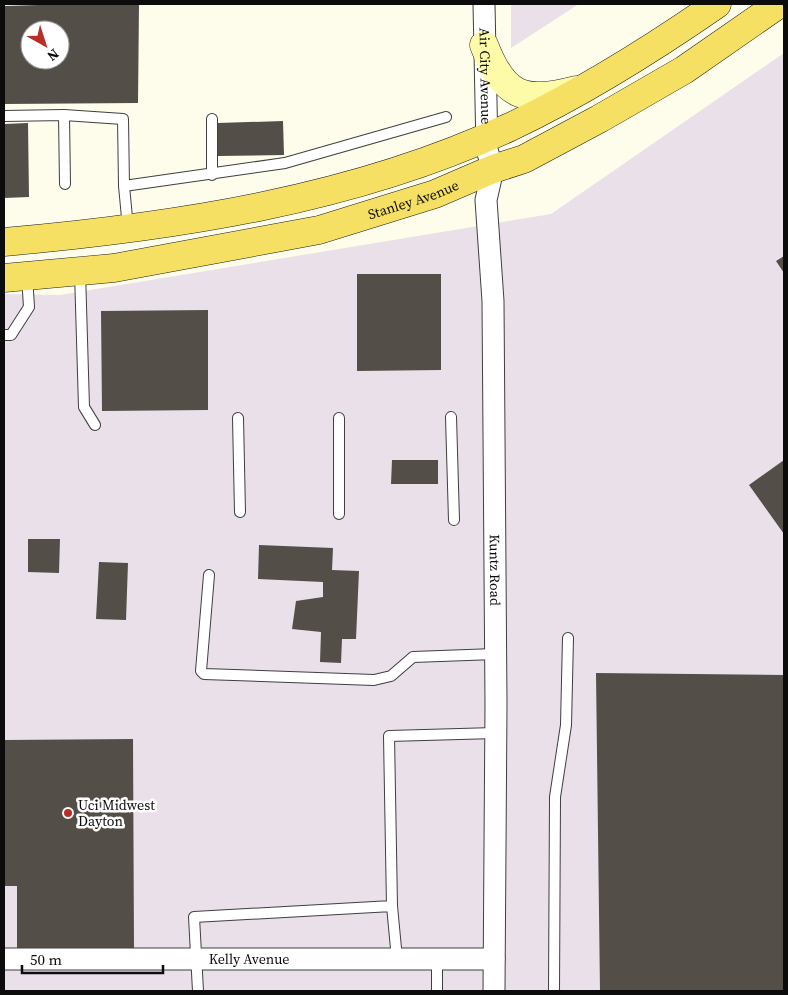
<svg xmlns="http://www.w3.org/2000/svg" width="788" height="995" font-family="'Source Serif 4',serif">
	<rect width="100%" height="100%" fill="#fefceb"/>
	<!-- industrial -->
	<path fill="#eae0ea" d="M511,4H579L511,48Z
		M784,53V991H4V294L60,295L551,214Z"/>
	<!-- building -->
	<path fill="#544e48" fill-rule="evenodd" d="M71,4H139L138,103L4,104V6ZM30,30H60V60H30Z
		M283,121L284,155L218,156V123Z
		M28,123L29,197L4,198V124Z
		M784,256V273L776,261Z
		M357,274H441V370L357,371Z
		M208,310V410L102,411L101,311Z
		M392,460H438V484H391Z
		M784,460V534L749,485Z
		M28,539H60L59,573L28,572Z
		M259,545L333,548L332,570L359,571L356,639H342L341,663L320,662L321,632L292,629L296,601L323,597V582L258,579Z
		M99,562L128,563L126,620L96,619Z
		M596,673L784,675V991H600Z
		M133,739L134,948L17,949V886H4V740Z"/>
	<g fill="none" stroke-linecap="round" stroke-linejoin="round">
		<defs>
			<path id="lane" d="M64,115L65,184
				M4,116L64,115L123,119L124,186L128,228
				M212,175V119
				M124,186L285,163L446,117
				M80,272L84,407L95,425
				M4,335H11L29,307L27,276
				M451,417L454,520
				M238,418L240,512
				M339,514V418
				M209,575L201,671L204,674L374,680L391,676L413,657L495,654
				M392,906L389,736L495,733
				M198,991L194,917L392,906L397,959
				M437,991V959
				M554,991L555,797L566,725L568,638"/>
			<g id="street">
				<path id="s1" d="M484,4L487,150L493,169L486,200L493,301L496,704L494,991"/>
				<path id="s2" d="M4,959H494"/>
			</g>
			<path id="secondary" d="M484,45C504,97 524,104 576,90"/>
			<g id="primary">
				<path d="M4,242C174,227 354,200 510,127C582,93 652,49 717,4"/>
				<path id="s3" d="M4,278L114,268L319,230L435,194L493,169L524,159L599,119L684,70L779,4"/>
			</g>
		</defs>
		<!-- lane casing -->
		<use href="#lane" stroke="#3f3f3f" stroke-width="12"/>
		<!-- street casing -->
		<use href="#street" stroke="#3f3f3f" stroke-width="23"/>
		<!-- secondary casing -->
		<use href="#secondary" stroke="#2e2e2e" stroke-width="29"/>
		<!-- primary casing -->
		<use href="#primary" stroke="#1d1d1d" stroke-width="29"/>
		<!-- lane -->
		<use href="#lane" stroke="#fff" stroke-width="10"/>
		<!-- street -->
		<use href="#street" stroke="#fff" stroke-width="21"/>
		<!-- secondary -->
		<use href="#secondary" stroke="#fdfba7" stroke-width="28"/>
		<!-- primary -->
		<use href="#primary" stroke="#f5e064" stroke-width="28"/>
	</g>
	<!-- markers -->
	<circle fill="#b72f28" stroke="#fff" stroke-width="2" cx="68" cy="813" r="5"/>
	<g text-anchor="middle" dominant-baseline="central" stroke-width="5" stroke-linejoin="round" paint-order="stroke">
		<!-- street labels -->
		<g font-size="14" fill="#0c0c0c" stroke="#fff">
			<text stroke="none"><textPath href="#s1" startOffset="72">Air City Avenue</textPath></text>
			<text stroke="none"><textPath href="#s3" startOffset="418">Stanley Avenue</textPath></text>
			<text stroke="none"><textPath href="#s1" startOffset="568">Kuntz Road</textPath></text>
			<text stroke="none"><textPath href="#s2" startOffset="245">Kelly Avenue</textPath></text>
		</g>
		<!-- poi labels -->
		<g font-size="14" fill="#0c0c0c" stroke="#fff" text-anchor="start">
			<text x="78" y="805">Uci Midwest<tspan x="78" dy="16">Dayton</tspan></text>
		</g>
	</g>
	<!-- border -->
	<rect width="788" height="995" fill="none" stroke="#0c0c0c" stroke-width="10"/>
	<!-- north arrow -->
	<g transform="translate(45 45) rotate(141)"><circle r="24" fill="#ffffff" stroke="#9e9e9e"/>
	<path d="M0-4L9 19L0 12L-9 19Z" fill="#b72f28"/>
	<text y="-8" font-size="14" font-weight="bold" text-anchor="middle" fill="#0c0c0c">N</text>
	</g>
	<!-- scale -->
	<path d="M22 965v8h141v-8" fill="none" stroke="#0c0c0c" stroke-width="2.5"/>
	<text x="30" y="965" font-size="15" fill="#0c0c0c" stroke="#ffffff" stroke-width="4" paint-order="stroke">50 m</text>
</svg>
